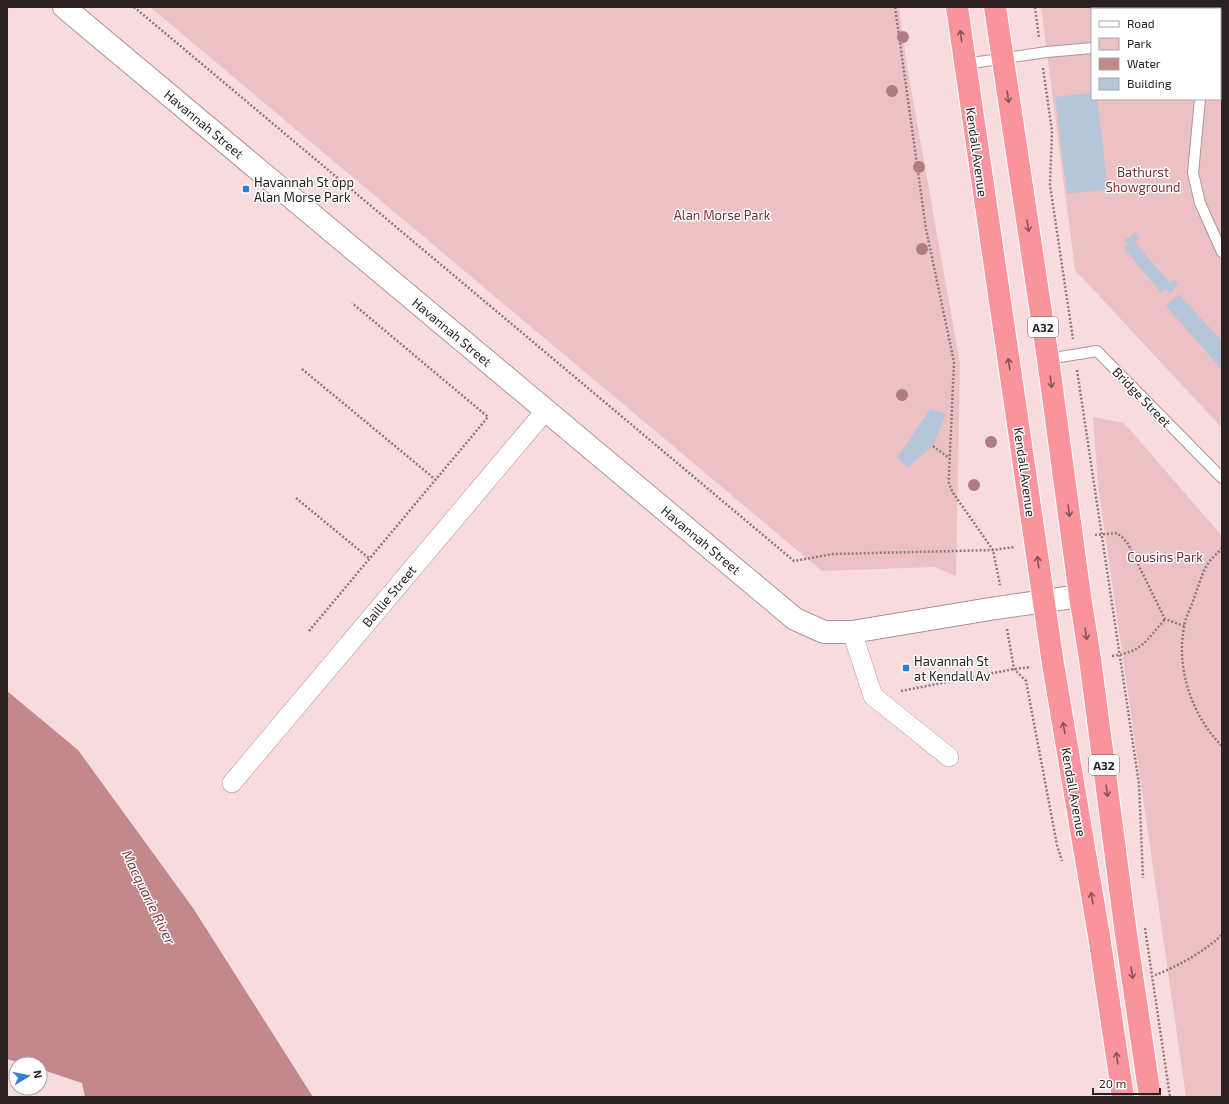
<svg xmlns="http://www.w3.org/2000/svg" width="1229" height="1104" font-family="'Exo 2',sans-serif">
	<rect width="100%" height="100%" fill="#f8dcdd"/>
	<!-- green -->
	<path fill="#ebc1c3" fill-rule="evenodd" d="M150,7H899L907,66L960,364L956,576L934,567L822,571Z
		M1041,7H1222V428L1075,270ZM1092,9H1220V99H1092Z
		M1093,417L1124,423L1222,536V1097H1186L1098,485Z"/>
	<!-- water -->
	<path fill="#c2888c" d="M7,691L78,750L193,908L313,1097H85L82,1083L40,1069V1064H24L7,1059Z"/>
	<!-- building -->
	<path fill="#b6c6d8" d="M1092,93V99H1097L1108,189L1067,194L1055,97Z
		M1135,232L1139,238L1135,242L1170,283L1174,279L1178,285L1170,293L1166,288L1161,293L1124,248L1128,244L1125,240Z
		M1179,294L1222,341V370L1166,306Z
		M930,409L946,414L933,446L908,467L897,458Z"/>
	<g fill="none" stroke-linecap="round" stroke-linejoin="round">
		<defs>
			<path id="lane" d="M1166,7V9
				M1220,36L1222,35
				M1220,47H1222
				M965,64L1047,52L1092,48
				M1200,99L1193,173L1200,203L1222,252
				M1048,359L1097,351L1222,478"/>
			<path id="street" d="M852,632L873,696L949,757
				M232,783L546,410"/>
			<path id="secondary" d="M64,7L795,619L824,632H852L990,609L1080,596"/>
			<path id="highway" d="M957,7L1053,664L1099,936L1123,1097
				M995,7L1048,359L1080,596L1090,659L1126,934L1150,1097"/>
		</defs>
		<!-- lane casing -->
		<use href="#lane" stroke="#af9596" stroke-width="12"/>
		<!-- street casing -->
		<use href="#street" stroke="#af9596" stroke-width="20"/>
		<!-- secondary casing -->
		<use href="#secondary" stroke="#af9596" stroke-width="24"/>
		<!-- highway casing -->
		<use href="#highway" stroke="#fff" stroke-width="24"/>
		<!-- path -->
		<path stroke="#8c797a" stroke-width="2.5" stroke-dasharray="2 2" stroke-linecap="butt" d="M134,7L794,561L833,554L993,550L1015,547
			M895,7L926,229L954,362L949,474V484L953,493L993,550L1000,585
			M1035,7L1039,38
			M1043,68L1052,131L1050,185L1073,339
			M302,369L436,480
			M1077,370L1139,784L1143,878
			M933,446L949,458
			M296,498L370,559
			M1095,535L1117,533L1122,537L1128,544L1165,619L1184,626
			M1222,548C1217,554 1209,560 1206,567C1201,576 1198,588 1194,598C1191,608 1185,618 1184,627C1176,669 1192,716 1222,746
			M1007,629L1014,669L1026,681L1057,845L1062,861
			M309,631L488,417L352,303
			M1112,656C1142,652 1146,641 1165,619
			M901,691L1014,669L1031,667
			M1155,975C1179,966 1203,952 1222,935"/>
		<!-- lane -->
		<use href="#lane" stroke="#fff" stroke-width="10"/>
		<!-- street -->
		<use href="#street" stroke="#fff" stroke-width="19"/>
		<!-- secondary -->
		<use href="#secondary" stroke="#fff" stroke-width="22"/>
		<!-- highway -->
		<use href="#highway" stroke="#f9939c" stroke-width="22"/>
		<!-- path-bridge -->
		<path stroke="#8c797a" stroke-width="2.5" stroke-dasharray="2 2" stroke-linecap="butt" d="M1145,928L1170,1097"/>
	</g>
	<!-- trees -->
	<g fill="#b07c82">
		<circle cx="903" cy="37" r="6"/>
		<circle cx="892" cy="91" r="6"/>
		<circle cx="919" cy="167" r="6"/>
		<circle cx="922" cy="249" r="6"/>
		<circle cx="902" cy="395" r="6"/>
		<circle cx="991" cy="442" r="6"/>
		<circle cx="974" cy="485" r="6"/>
	</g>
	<!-- one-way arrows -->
	<defs><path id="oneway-shaft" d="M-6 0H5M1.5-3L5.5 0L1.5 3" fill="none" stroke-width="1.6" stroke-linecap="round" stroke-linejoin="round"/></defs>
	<g stroke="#885459">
		<use href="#oneway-shaft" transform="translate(961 36) rotate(-97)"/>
		<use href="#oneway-shaft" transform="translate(1008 97) rotate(81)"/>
		<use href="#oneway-shaft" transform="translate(1028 226) rotate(81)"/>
		<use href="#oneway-shaft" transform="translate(1009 364) rotate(-98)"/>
		<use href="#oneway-shaft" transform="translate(1051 382) rotate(82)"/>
		<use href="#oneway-shaft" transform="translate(1069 511) rotate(82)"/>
		<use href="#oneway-shaft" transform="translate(1038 562) rotate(-98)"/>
		<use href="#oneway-shaft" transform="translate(1086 634) rotate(81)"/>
		<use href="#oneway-shaft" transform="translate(1064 728) rotate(-100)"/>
		<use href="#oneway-shaft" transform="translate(1107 791) rotate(83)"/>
		<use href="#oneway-shaft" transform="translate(1092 898) rotate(-100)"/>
		<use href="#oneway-shaft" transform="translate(1132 973) rotate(82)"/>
		<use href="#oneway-shaft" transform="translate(1117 1058) rotate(-98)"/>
	</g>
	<!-- markers -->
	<g fill="#327ecf" stroke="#fff" stroke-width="1.5">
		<rect x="242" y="185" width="8" height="8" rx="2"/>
		<rect x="902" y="664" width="8" height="8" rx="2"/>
	</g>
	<g text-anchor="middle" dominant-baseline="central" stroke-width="3" stroke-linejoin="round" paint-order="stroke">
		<!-- shield labels -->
		<g fill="#fff" stroke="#6b6464" stroke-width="1">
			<rect x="1028" y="317" width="30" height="20" rx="3"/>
			<rect x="1089" y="755" width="30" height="20" rx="3"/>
		</g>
		<g font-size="12" font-weight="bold" fill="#2b2122">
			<text x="1043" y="327">A32</text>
			<text x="1104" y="765">A32</text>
		</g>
		<!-- street labels -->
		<g font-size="13" fill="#2b2122" stroke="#fff">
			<text transform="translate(204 124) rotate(40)">Havannah Street</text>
			<text transform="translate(977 152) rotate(82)">Kendall Avenue</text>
			<text transform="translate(452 332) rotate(40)">Havannah Street</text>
			<text transform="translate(1142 397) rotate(46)">Bridge Street</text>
			<text transform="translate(1025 472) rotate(82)">Kendall Avenue</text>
			<text transform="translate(701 540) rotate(40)">Havannah Street</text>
			<text transform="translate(389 596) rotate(-50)">Baillie Street</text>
			<text transform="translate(1074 792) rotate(80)">Kendall Avenue</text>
		</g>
		<!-- park labels -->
		<g font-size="13" fill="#762e37" stroke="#fff">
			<text x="1143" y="172">Bathurst<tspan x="1143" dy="15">Showground</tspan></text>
			<text x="722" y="215">Alan Morse Park</text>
			<text x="1165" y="557">Cousins Park</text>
		</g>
		<!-- poi labels -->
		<g font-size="13" fill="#2b2122" stroke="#fff" text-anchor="start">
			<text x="254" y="182">Havannah St opp<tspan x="254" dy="15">Alan Morse Park</tspan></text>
			<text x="914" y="661">Havannah St<tspan x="914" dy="15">at Kendall Av</tspan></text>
		</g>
		<!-- water labels -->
		<g font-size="14" font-style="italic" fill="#833942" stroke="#fff">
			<text transform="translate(149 897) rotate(64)">Macquarie River</text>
		</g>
	</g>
	<!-- border -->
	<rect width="1229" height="1104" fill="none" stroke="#2b2122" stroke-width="16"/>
	<!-- legend -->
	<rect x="1091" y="8" width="130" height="92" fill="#ffffff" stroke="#aaa6a7"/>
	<rect x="1099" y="21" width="20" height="6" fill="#ffffff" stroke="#aaa6a7"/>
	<text x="1127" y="28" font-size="12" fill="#2b2122">Road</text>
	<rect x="1099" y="38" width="20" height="12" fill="#ebc1c3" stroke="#aaa6a7"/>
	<text x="1127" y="48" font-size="12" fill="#2b2122">Park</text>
	<rect x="1099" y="58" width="20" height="12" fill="#c2888c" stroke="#aaa6a7"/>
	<text x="1127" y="68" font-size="12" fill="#2b2122">Water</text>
	<rect x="1099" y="78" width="20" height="12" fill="#b6c6d8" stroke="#aaa6a7"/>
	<text x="1127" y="88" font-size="12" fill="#2b2122">Building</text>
	<!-- north arrow -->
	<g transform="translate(28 1076) rotate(80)"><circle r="19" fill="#ffffff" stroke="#aaa6a7"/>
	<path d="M0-3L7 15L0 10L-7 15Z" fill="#327ecf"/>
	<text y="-6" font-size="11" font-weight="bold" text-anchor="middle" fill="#2b2122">N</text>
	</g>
	<!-- scale -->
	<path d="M1093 1088v6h67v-6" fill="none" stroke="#2b2122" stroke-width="2"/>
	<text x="1099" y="1088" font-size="12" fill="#2b2122" stroke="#ffffff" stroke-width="3" paint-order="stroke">20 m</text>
</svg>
